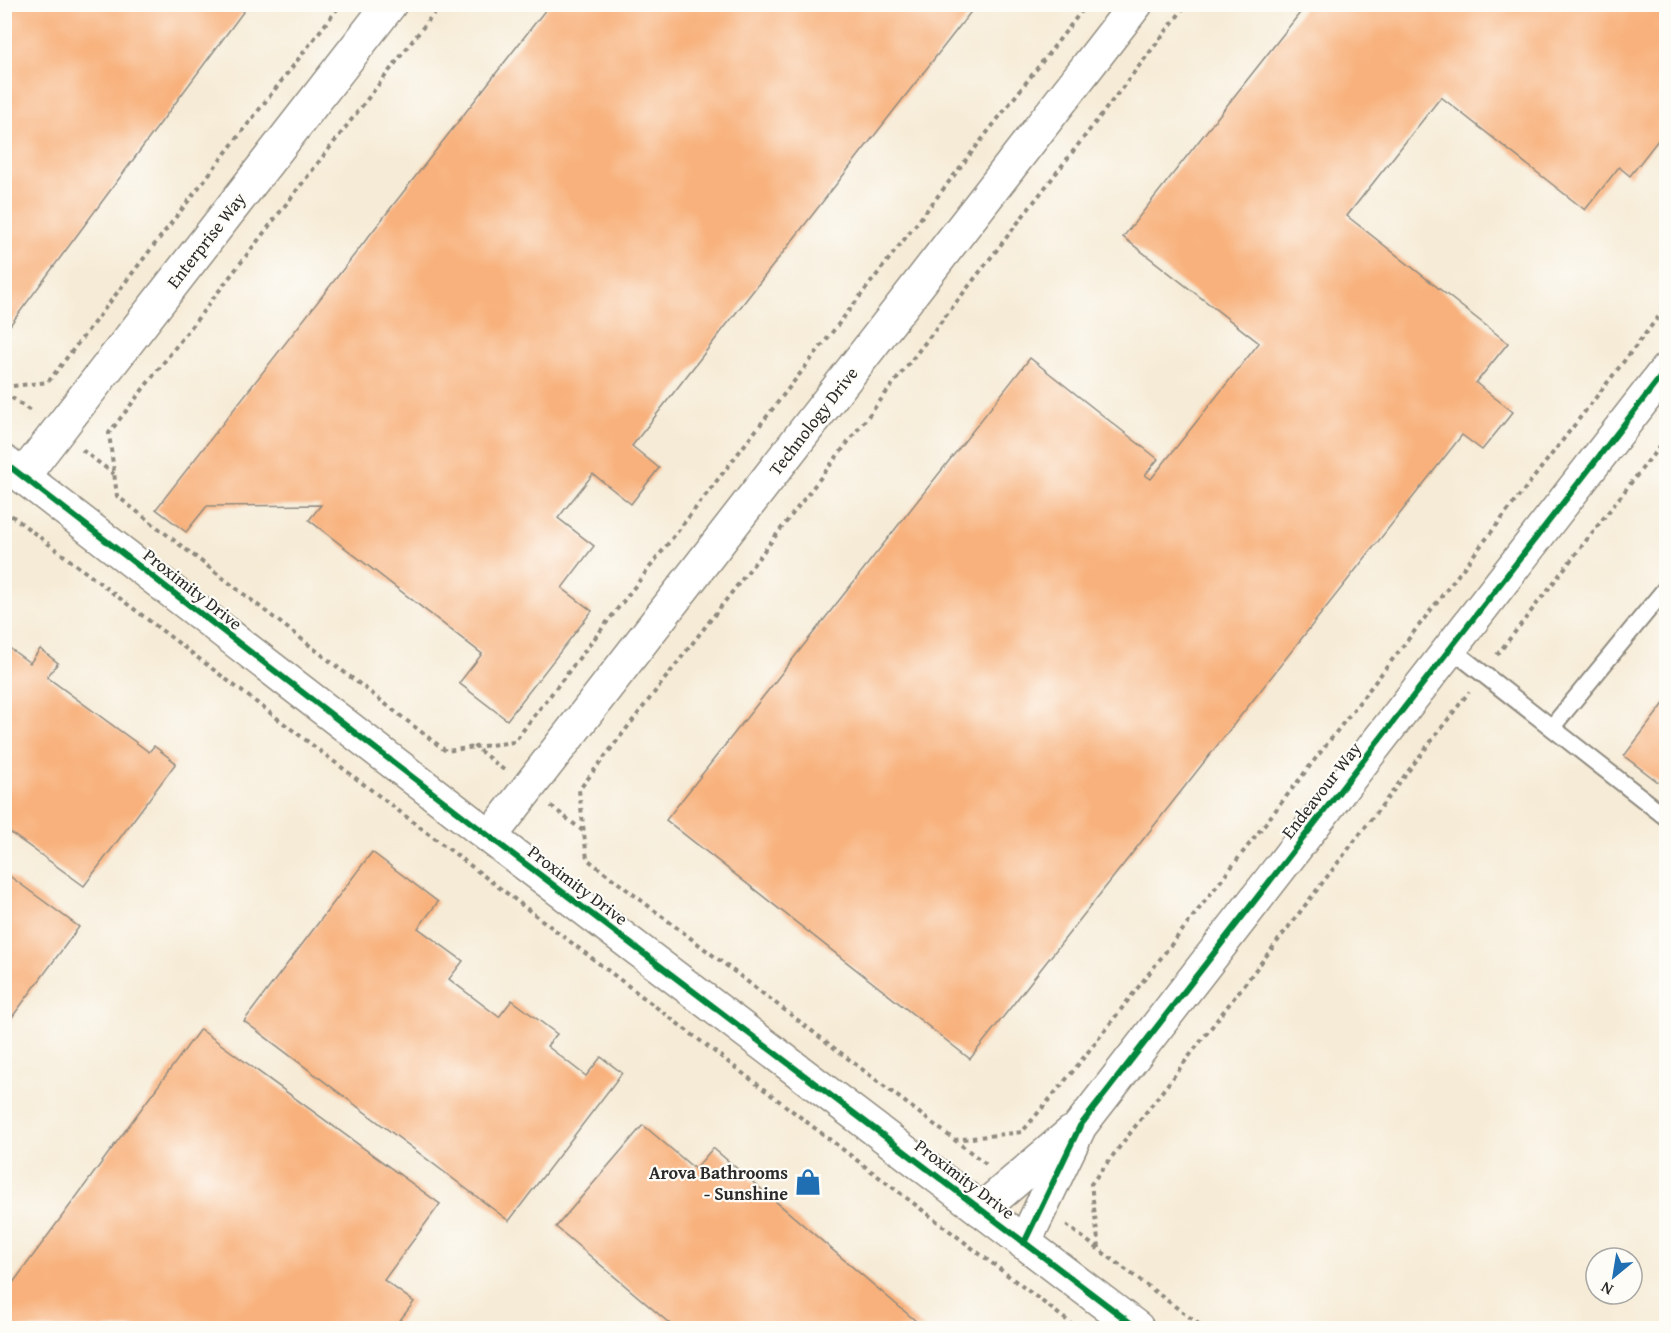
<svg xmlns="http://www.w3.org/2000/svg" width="1671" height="1333" font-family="'Gentium Book Plus',serif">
	<rect width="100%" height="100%" fill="#fdfcf7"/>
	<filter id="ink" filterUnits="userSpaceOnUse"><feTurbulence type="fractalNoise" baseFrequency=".0167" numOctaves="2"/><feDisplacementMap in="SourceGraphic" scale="12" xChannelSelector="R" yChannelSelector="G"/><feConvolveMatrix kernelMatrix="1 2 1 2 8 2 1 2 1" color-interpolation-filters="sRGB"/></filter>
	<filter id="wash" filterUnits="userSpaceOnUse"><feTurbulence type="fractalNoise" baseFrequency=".008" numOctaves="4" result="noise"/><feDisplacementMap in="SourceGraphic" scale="24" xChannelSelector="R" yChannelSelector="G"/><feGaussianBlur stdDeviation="1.35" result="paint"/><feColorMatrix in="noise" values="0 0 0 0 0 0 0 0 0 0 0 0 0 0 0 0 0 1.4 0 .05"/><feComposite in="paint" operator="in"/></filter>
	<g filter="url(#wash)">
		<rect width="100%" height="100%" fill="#f6ebd6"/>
		<g id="blocks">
			<!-- building -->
			<path fill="#f8b17b" d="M5,4H249L5,332Z
				M550,4H977L632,446L659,468L631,504L593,474L558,518L594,546L562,588L592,611L507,720L459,683L482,654L309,520L321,505L207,506L186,532L156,509Z
				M1307,4H1666V130L1630,176L1619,167L1585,210L1441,97L1347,216L1508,343L1476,383L1513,412L1482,450L1462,435L970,1059L666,820L1030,358L1158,459L1145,475L1151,479L1259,343L1123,237Z
				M4,644L30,663L40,649L58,663L47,677L149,752L154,746L176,763L84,886L4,828Z
				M1666,701V788L1624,756Z
				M372,852L438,902L418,928L463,961L449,979L499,1017L512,1000L557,1034L547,1046L586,1076L601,1057L622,1073L509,1221L244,1021Z
				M4,872L79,927L4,1028Z
				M200,1029L440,1204L384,1280L414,1302L394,1328H4V1295Z
				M643,1125L695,1169L713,1148L924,1328H675L556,1227Z"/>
		</g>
	</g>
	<g filter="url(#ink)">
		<use href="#blocks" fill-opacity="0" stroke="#908b80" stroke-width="1.5"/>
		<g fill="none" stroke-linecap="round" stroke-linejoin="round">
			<defs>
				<path id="service" d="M1450,648L1666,817
					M1552,727L1666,588"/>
				<path id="minor" d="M4,462L490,837L1137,1328
					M23,476L390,4
					M490,837L1136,4
					M981,1210L1071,1133
					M1024,1243L1080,1126L1666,370"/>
			</defs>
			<!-- service casing -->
			<use href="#service" stroke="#908b80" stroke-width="20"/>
			<!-- minor casing -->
			<use href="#minor" stroke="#908b80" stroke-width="36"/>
			<!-- path -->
			<path stroke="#908b80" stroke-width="4" stroke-dasharray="4.5 4.5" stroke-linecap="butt" d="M441,4L109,433L117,496L446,751L475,747
				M4,387L48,382L341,4
				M4,392L33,413
				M82,450L114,474
				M4,510L1077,1328
				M1497,655L1666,438
				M504,770L475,747L514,742L1087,4
				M551,806L583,831
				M954,1140L1022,1132L1074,1070L1666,307
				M986,1164L587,859L579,790L1187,4
				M1066,1225L1204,1328
				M1099,1248L1091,1184L1469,692"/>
			<!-- service -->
			<use href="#service" stroke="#fff" stroke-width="16"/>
			<!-- minor -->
			<use href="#minor" stroke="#fff" stroke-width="33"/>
			<defs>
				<path id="cycleway" d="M4,462L490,837L1137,1328
					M1024,1243L1080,1126L1666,370"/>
			</defs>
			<!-- cycleway casing -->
			<use href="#cycleway" stroke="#fdfcf7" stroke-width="10"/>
			<!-- cycleway -->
			<use href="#cycleway" stroke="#00873e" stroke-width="6"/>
		</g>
	</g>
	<!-- icons -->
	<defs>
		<symbol id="shop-bare" viewBox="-9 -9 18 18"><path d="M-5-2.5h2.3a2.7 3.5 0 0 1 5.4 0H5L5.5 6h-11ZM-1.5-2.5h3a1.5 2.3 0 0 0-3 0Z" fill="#1f6fb2" stroke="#fdfcf7" stroke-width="2.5" paint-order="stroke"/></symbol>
	</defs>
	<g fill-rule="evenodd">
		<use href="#shop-bare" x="789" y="1163" width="38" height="38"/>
	</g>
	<g text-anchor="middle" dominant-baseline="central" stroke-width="4.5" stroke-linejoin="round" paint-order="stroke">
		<!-- street labels -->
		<g font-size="18" fill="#2b2b2b" stroke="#fdfcf7">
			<text transform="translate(206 240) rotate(-52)">Enterprise Way</text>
			<text transform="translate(813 421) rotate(-52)">Technology Drive</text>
			<text transform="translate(193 589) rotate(38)">Proximity Drive</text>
			<text transform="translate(1321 790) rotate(-52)">Endeavour Way</text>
			<text transform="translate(578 885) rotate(37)">Proximity Drive</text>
			<text transform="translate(965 1179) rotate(37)">Proximity Drive</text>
		</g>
		<!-- poi labels -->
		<g font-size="18" font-weight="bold" fill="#2b2b2b" stroke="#fdfcf7" text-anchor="end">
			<text x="788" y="1172">Arova Bathrooms<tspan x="788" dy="21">- Sunshine</tspan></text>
		</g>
	</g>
	<!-- margin -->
	<rect width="1671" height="1333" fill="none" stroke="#fdfcf7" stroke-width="24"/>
	<!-- north arrow -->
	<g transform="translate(1614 1276) rotate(210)"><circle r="28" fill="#fdfcf7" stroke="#a9a8a5" stroke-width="1.5"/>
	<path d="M0-4.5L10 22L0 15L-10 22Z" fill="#1f6fb2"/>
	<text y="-9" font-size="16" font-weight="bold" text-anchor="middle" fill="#2b2b2b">N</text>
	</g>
</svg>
